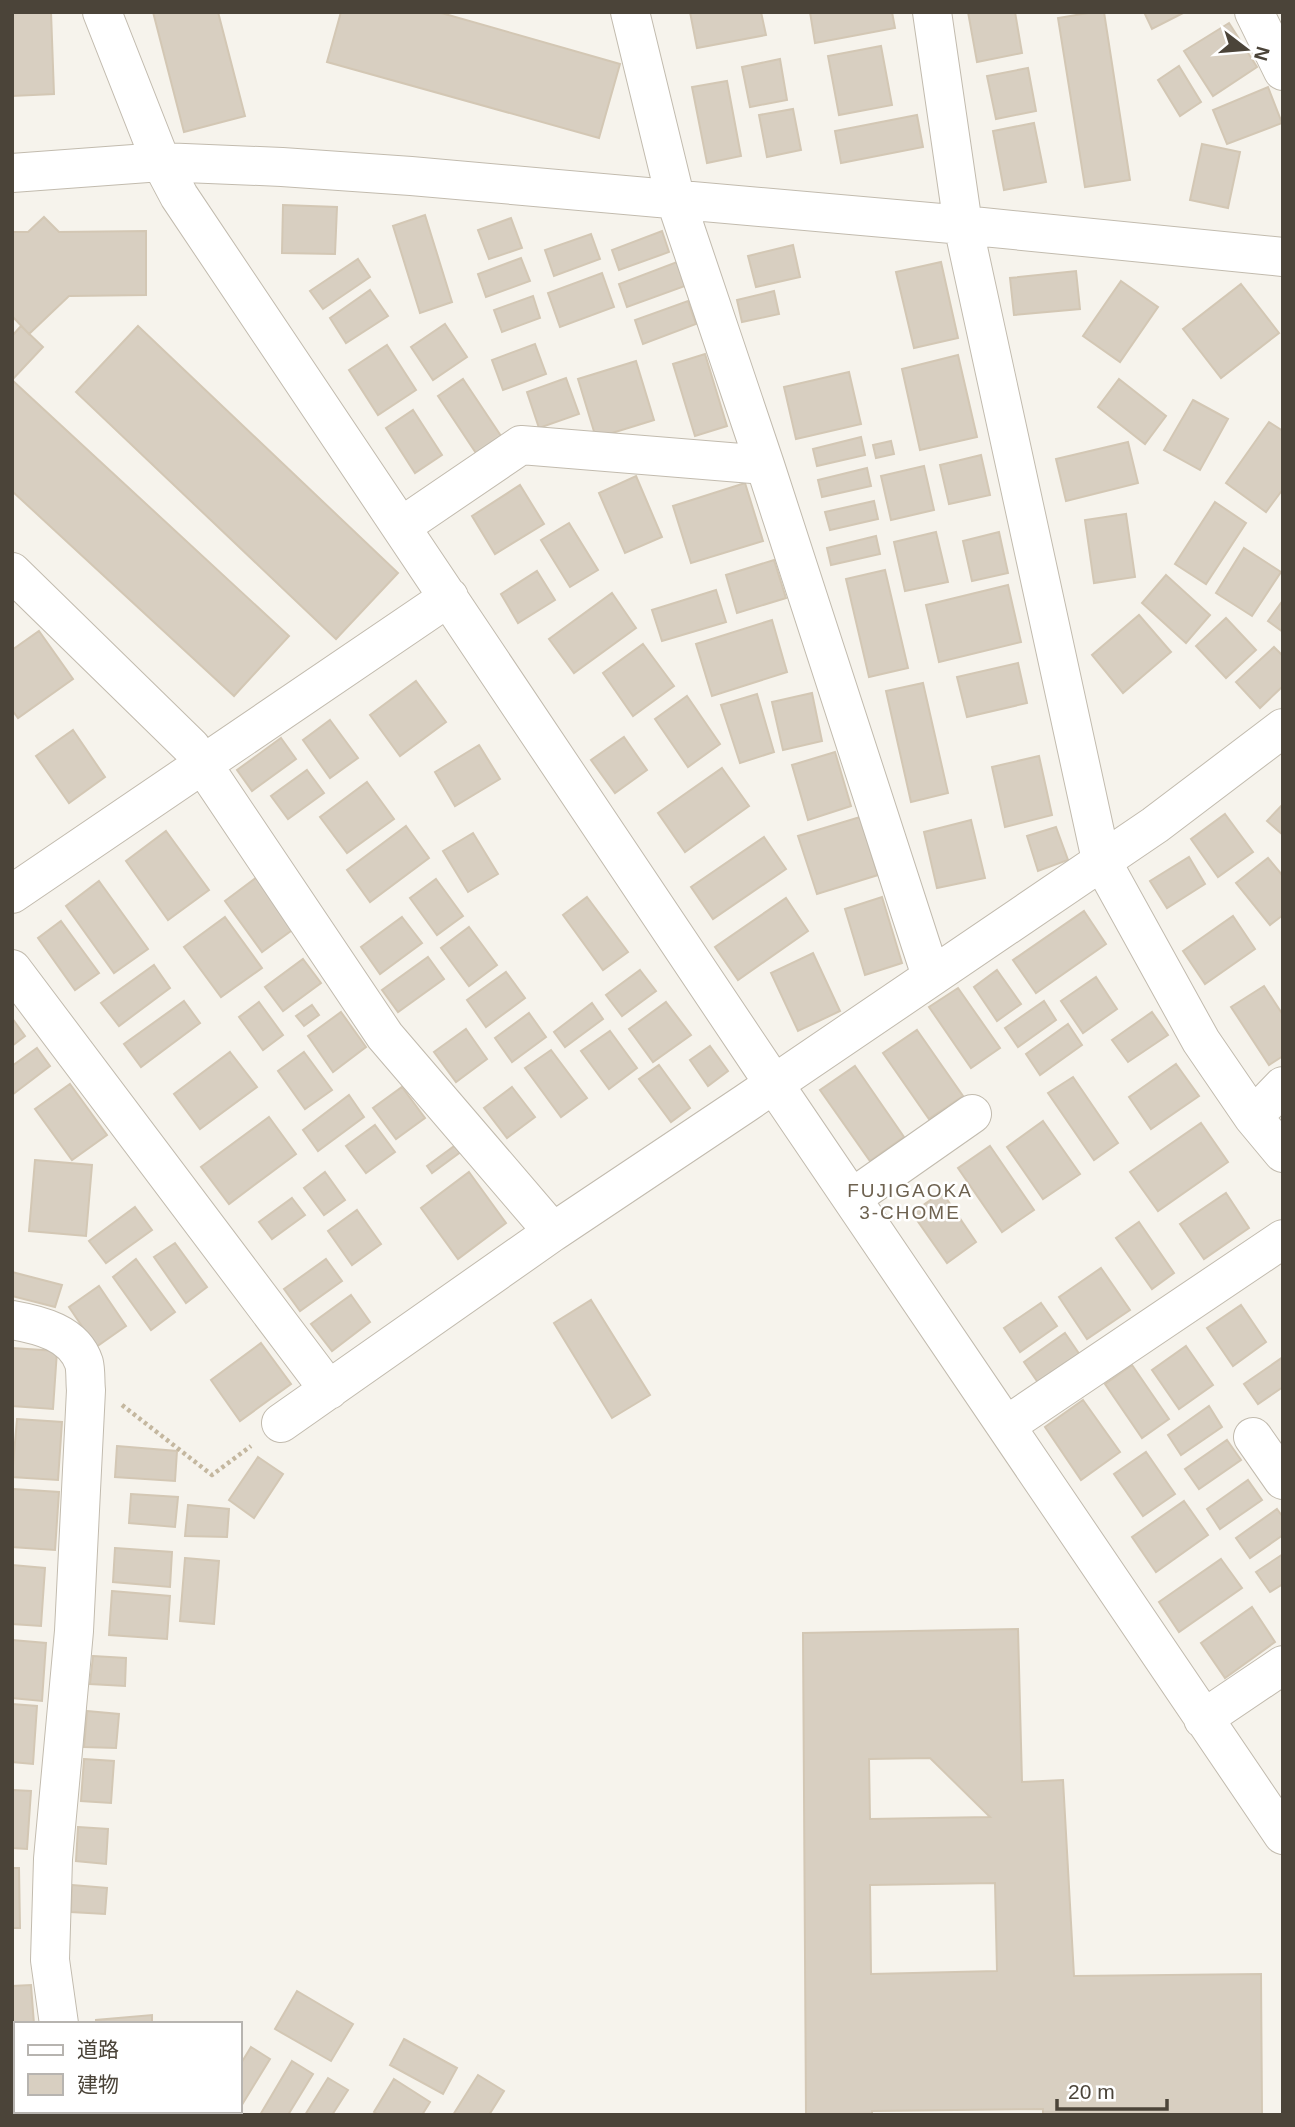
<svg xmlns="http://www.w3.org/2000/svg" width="1295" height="2127" font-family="Helvetica,'Noto Sans JP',sans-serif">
	<rect width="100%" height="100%" fill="#f6f3ec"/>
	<!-- green -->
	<path fill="#d2eab5" d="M12,2096L16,2098V2111H61L72,2115H12Z"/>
	<!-- building -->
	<path fill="#d8cfc1" stroke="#d3c7b4" stroke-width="2" fill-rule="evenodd" d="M12,12H51L54,94L12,96Z
		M153,12H218L245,116L184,132Z
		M341,12H438L620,64L599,138L327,62Z
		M690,12H761L766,35L697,48Z
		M810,12H892L895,28L815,43Z
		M968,12H1015L1022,53L977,62Z
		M1094,12H1104L1130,180L1085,187L1058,18Z
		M1144,12H1185L1152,29Z
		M1229,23L1257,67L1213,96L1184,51Z
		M881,46L892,105L839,115L828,56Z
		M780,59L787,100L750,107L742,67Z
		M1179,66L1201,102L1180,116L1158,80Z
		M1028,68L1036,111L996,119L987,76Z
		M727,81L741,156L707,163L692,87Z
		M1268,87L1282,123L1227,144L1213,110Z
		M793,109L801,150L767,157L759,115Z
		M917,115L923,147L841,163L835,131Z
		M1034,123L1046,182L1004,190L993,131Z
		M1202,144L1240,152L1228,208L1190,200Z
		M283,205L337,207L335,254L282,253Z
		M425,215L452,302L420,313L393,226Z
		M44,217L59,232L146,231V295L69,296L29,334L12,316V232H28Z
		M511,218L522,248L489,259L478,230Z
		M662,231L669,252L619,270L612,250Z
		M591,234L600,259L554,276L545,250Z
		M793,245L800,277L756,287L748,256Z
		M521,258L530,281L486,297L478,274Z
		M358,259L370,277L323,309L310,291Z
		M677,262L685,286L627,307L619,284Z
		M941,262L958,338L914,348L896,272Z
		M1076,271L1080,309L1014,315L1010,278Z
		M602,273L614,307L560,327L548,293Z
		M1121,281L1158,307L1120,362L1083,336Z
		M1241,284L1279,333L1221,378L1183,329Z
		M370,290L388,316L346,343L330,318Z
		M774,291L779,314L742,322L737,300Z
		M533,296L540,318L502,332L494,310Z
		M688,301L696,324L643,344L635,320Z
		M445,324L467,357L433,380L411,347Z
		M21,326L43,347L12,380V336Z
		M138,326L398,573L336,639L76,392Z
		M535,344L546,374L503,390L492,360Z
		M387,345L416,390L378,415L349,370Z
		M705,354L727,426L695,436L673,364Z
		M958,355L977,437L920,450L902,369Z
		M636,361L654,420L596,438L578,379Z
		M849,372L861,424L796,439L784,387Z
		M566,378L579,414L539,428L527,392Z
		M463,379L501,436L476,453L438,396Z
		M1119,379L1166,416L1145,444L1098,407Z
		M12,380L289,636L234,696L12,491Z
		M1193,400L1228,419L1200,470L1164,450Z
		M413,410L442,455L415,473L386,428Z
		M1269,422L1283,431V489L1266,512L1226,483Z
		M861,437L865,455L817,466L813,449Z
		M891,441L894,454L876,458L873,445Z
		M1128,442L1138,483L1066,501L1056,459Z
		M981,455L990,495L949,504L940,465Z
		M924,466L934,510L891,520L881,476Z
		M867,468L871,486L822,497L818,480Z
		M636,476L662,537L625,553L599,493Z
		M745,483L763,541L691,563L673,506Z
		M520,485L544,524L495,554L472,516Z
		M874,501L878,519L830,530L825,512Z
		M1215,502L1246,523L1206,584L1175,564Z
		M1126,514L1135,577L1094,583L1085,520Z
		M569,523L598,570L570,587L541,540Z
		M936,532L948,582L905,591L894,542Z
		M999,532L1008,573L972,581L963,541Z
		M876,536L880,554L831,565L827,548Z
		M1244,548L1281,572L1252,616L1216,593Z
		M774,560L786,598L737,613L726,575Z
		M885,570L908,668L869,677L846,579Z
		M537,571L555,600L518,623L501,594Z
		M1166,575L1210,615L1186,643L1142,603Z
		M1008,585L1021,642L939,662L926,605Z
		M716,590L726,622L662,641L652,610Z
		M612,593L636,628L574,673L549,639Z
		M1283,600V632L1268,621Z
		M1139,615L1171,652L1123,693L1092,655Z
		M1226,618L1256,650L1226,678L1196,646Z
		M772,620L787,672L712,696L696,644Z
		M39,631L73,679L18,718L12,710V650Z
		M643,644L674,686L633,716L603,673Z
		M1274,647L1283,656V686L1260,708L1236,682Z
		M1018,663L1027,703L967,717L957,677Z
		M416,681L446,722L400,756L370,715Z
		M923,683L948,793L911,802L886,691Z
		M812,693L822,741L783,750L772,702Z
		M757,694L774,752L740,763L721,705Z
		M687,696L720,744L688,767L655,719Z
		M330,720L358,758L330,778L303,740Z
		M73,730L105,777L69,803L36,756Z
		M624,737L647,770L615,793L591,760Z
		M281,738L296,759L252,791L237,770Z
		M479,745L500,779L455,806L435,772Z
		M835,752L851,806L808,820L792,765Z
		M1039,756L1052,815L1005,827L992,767Z
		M722,768L749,806L685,852L658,813Z
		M307,770L324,793L288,819L271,796Z
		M367,782L394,819L347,853L320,817Z
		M1283,804V835L1267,821Z
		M1225,814L1253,852L1218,877L1191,839Z
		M860,817L878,875L817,894L798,836Z
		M971,820L985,878L937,888L924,832Z
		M406,826L429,858L370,902L347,870Z
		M1056,827L1068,860L1038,871L1027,836Z
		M166,831L209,890L168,920L126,861Z
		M473,833L498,874L468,892L443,851Z
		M764,837L786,869L713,919L691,887Z
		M1189,857L1205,884L1167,908L1150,881Z
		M1268,858L1283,876V915L1270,925L1236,883Z
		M257,877L295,928L262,952L225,901Z
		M436,879L463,916L437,935L410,898Z
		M99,881L148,949L114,973L66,906Z
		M587,897L628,952L603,970L563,915Z
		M882,897L902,963L865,975L845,909Z
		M786,898L808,931L738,980L715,947Z
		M1084,911L1106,944L1036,993L1013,960Z
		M1233,916L1255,949L1205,984L1183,951Z
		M225,917L262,968L221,997L184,947Z
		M402,917L422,943L380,974L361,947Z
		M61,921L99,973L75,990L38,938Z
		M469,927L497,965L469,986L441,948Z
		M813,953L840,1011L798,1031L771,973Z
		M428,957L444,979L398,1012L382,990Z
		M303,959L321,983L283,1011L265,987Z
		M154,965L170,988L119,1026L101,1003Z
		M640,970L656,991L622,1016L606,995Z
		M997,970L1021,1004L997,1021L974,987Z
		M506,972L525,998L486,1027L467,1000Z
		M1096,977L1117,1009L1083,1033L1061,1001Z
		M1264,986L1283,1015V1056L1269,1065L1231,1007Z
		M958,988L1000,1048L971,1068L929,1007Z
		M184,1001L200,1023L141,1067L124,1044Z
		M1044,1001L1056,1020L1018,1047L1005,1028Z
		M259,1002L283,1035L263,1050L239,1017Z
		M666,1002L691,1035L653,1062L629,1029Z
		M592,1003L603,1019L565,1047L554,1032Z
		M312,1005L319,1015L304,1026L296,1016Z
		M341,1012L366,1047L333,1072L308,1036Z
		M1152,1012L1168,1035L1128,1062L1112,1040Z
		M529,1013L546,1037L512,1062L495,1038Z
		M12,1018L25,1036L12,1046Z
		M1068,1024L1082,1045L1040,1075L1026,1054Z
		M466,1029L487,1059L456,1082L434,1052Z
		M917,1030L963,1096L929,1119L883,1053Z
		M610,1031L637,1068L609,1089L581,1051Z
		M710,1046L728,1071L708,1086L690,1060Z
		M37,1048L50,1066L12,1095V1066Z
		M551,1050L587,1098L561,1117L525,1068Z
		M230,1052L257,1087L200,1129L174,1094Z
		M304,1052L332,1090L305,1109L278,1071Z
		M1176,1064L1199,1096L1151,1129L1129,1097Z
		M659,1065L690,1108L671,1122L639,1079Z
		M855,1066L904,1137L870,1161L820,1090Z
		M1073,1077L1118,1143L1094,1160L1048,1093Z
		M70,1084L107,1135L72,1160L35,1109Z
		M402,1087L425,1118L396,1139L373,1108Z
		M512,1087L535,1117L507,1138L484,1108Z
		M349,1095L364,1117L318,1151L303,1130Z
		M269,1117L296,1154L229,1204L201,1167Z
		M1043,1121L1080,1174L1043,1199L1007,1147Z
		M1201,1123L1228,1162L1158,1211L1130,1172Z
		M375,1125L395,1152L366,1173L346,1146Z
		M457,1144L462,1151L432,1173L427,1166Z
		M990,1146L1034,1210L1002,1232L958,1168Z
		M35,1160L92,1165L86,1236L29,1231Z
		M325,1172L345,1200L324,1215L304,1188Z
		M469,1172L506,1223L458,1259L421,1208Z
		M942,1192L976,1242L947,1263L912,1213Z
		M1226,1193L1249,1228L1204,1259L1180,1224Z
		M292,1198L305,1215L272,1239L259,1222Z
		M135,1207L152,1230L106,1263L89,1241Z
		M357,1210L381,1244L352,1265L328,1231Z
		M1139,1222L1174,1273L1152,1289L1116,1238Z
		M175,1243L207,1287L186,1303L154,1257Z
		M136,1259L175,1312L151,1330L113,1277Z
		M326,1259L342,1281L300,1311L284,1289Z
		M1101,1268L1130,1310L1087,1339L1059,1297Z
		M12,1272L62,1285L55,1307L12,1296Z
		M99,1286L126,1326L96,1347L69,1307Z
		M351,1295L370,1322L332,1351L311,1324Z
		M591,1300L650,1395L612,1418L554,1323Z
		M1041,1303L1057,1326L1020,1352L1004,1328Z
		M1241,1305L1266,1342L1233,1366L1207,1328Z
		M1065,1333L1080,1355L1039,1384L1024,1362Z
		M261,1343L291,1384L240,1421L211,1380Z
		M1186,1346L1213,1385L1179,1409L1152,1370Z
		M12,1348L57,1351L53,1409L12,1406Z
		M1283,1357V1387L1258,1404L1244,1384Z
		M1132,1365L1169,1419L1142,1438L1105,1384Z
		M1083,1400L1120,1452L1081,1480L1045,1427Z
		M1209,1406L1222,1427L1181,1455L1168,1435Z
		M17,1419L62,1422L58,1480L12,1477Z
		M1227,1440L1241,1460L1199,1489L1185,1469Z
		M117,1446L177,1451L175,1481L115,1477Z
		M1146,1452L1175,1494L1143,1516L1114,1474Z
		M258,1457L283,1474L254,1518L229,1500Z
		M1248,1480L1262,1500L1220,1529L1207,1509Z
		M13,1489L59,1492L55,1550L12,1547Z
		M131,1494L178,1497L175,1527L129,1523Z
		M1184,1501L1208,1535L1156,1572L1132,1537Z
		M188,1505L229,1509L227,1537L185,1536Z
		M1277,1509L1283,1517V1535L1250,1558L1236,1538Z
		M115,1548L172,1552L170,1587L113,1582Z
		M1283,1554V1584L1270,1592L1256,1572Z
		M185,1558L219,1561L214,1624L180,1621Z
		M1221,1559L1242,1588L1179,1632L1159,1602Z
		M12,1565L45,1568L41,1626L12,1624Z
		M112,1591L170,1596L167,1639L109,1635Z
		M1252,1607L1275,1642L1225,1678L1201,1643Z
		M1018,1629L1022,1782L1063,1780L1074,1976L1261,1974L1262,2115H1043V2109L872,2111V2115H806L803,1633ZM930,1758L990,1817L870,1819L869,1759ZM995,1883L997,1971L871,1974L870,1885Z
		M12,1640L46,1643L42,1701L12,1698Z
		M93,1656L126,1658L125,1686L90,1684Z
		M12,1704L37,1706L33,1764L12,1762Z
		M87,1711L119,1714L116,1748L84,1747Z
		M84,1759L114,1761L111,1803L81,1801Z
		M12,1790L31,1791L27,1849L12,1848Z
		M78,1827L108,1829L106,1864L76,1861Z
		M12,1868H19L20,1928H12Z
		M72,1885L107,1888L105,1914L71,1912Z
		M31,1985L34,2024H16V2049H12V1986Z
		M297,1991L353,2024L331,2061L275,2029Z
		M152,2015V2024H96V2020Z
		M404,2039L457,2068L443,2094L390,2065Z
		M251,2047L270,2059L240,2108V2065Z
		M292,2061L313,2074L288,2115H260Z
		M478,2075L504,2091L489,2115H453Z
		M328,2078L348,2090L332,2115H305Z
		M394,2079L430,2102L422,2115H379L374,2112Z"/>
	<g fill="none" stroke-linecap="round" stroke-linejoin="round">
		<defs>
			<path id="minor" d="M102,12L161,162L179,196L774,1084L1283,1835
				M630,12L676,201L765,465L931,976
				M932,12L963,225L1101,860L1201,1041L1253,1117L1283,1153
				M1254,12L1283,71
				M12,173L161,162L282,167L411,176L963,225L1283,257
				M402,526L521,445L765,465
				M12,572L191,747L385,1036L553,1232
				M12,894L449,597
				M12,969L329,1390
				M1253,1117L1283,1086
				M852,1198L972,1114
				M12,1320C40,1325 74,1333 84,1363C86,1371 85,1382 86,1390L74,1631L53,1859L50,1960L59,2024
				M281,1423L553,1232L746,1103L1155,825L1283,728
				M1007,1425L1283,1239
				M1253,1437L1283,1480
				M1203,1719L1283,1665
				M12,2078L16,2079
				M122,2111L134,2115"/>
		</defs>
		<!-- minor casing -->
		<use href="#minor" stroke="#c2bbae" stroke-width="40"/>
		<!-- path -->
		<path stroke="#c4b79f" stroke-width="4.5" stroke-dasharray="3.5 3.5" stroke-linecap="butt" d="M122,1405L212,1475L251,1446"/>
		<!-- minor -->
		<use href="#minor" stroke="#fff" stroke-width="38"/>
	</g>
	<g text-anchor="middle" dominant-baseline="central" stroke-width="5" stroke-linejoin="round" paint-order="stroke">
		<!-- neighbourhood labels -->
		<g font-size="19" letter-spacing="2" fill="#6e6250" stroke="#fff">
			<text x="910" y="1190">FUJIGAOKA<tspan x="910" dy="22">3-CHOME</tspan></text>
		</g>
	</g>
	<!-- border -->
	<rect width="1295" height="2127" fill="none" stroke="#4b4439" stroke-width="28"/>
	<!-- legend -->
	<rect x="14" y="2022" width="228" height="91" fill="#ffffff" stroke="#b7b4b0" stroke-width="2"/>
	<rect x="28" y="2045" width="35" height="10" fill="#ffffff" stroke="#b7b4b0" stroke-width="2"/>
	<text x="77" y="2057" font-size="21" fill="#4b4439">道路</text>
	<rect x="28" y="2074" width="35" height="21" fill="#d8cfc1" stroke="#b7b4b0" stroke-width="2"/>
	<text x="77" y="2092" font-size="21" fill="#4b4439">建物</text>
	<!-- north arrow -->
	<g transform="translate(1246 49) rotate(106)" stroke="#ffffff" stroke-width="5" paint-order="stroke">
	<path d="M0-5L12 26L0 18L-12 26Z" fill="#4b4439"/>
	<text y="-10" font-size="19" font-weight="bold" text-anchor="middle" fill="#4b4439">N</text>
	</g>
	<!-- scale -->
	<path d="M1057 2099v10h110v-10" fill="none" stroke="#4b4439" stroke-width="3.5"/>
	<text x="1068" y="2099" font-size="21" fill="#4b4439" stroke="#ffffff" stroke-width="5" paint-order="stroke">20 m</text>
</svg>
